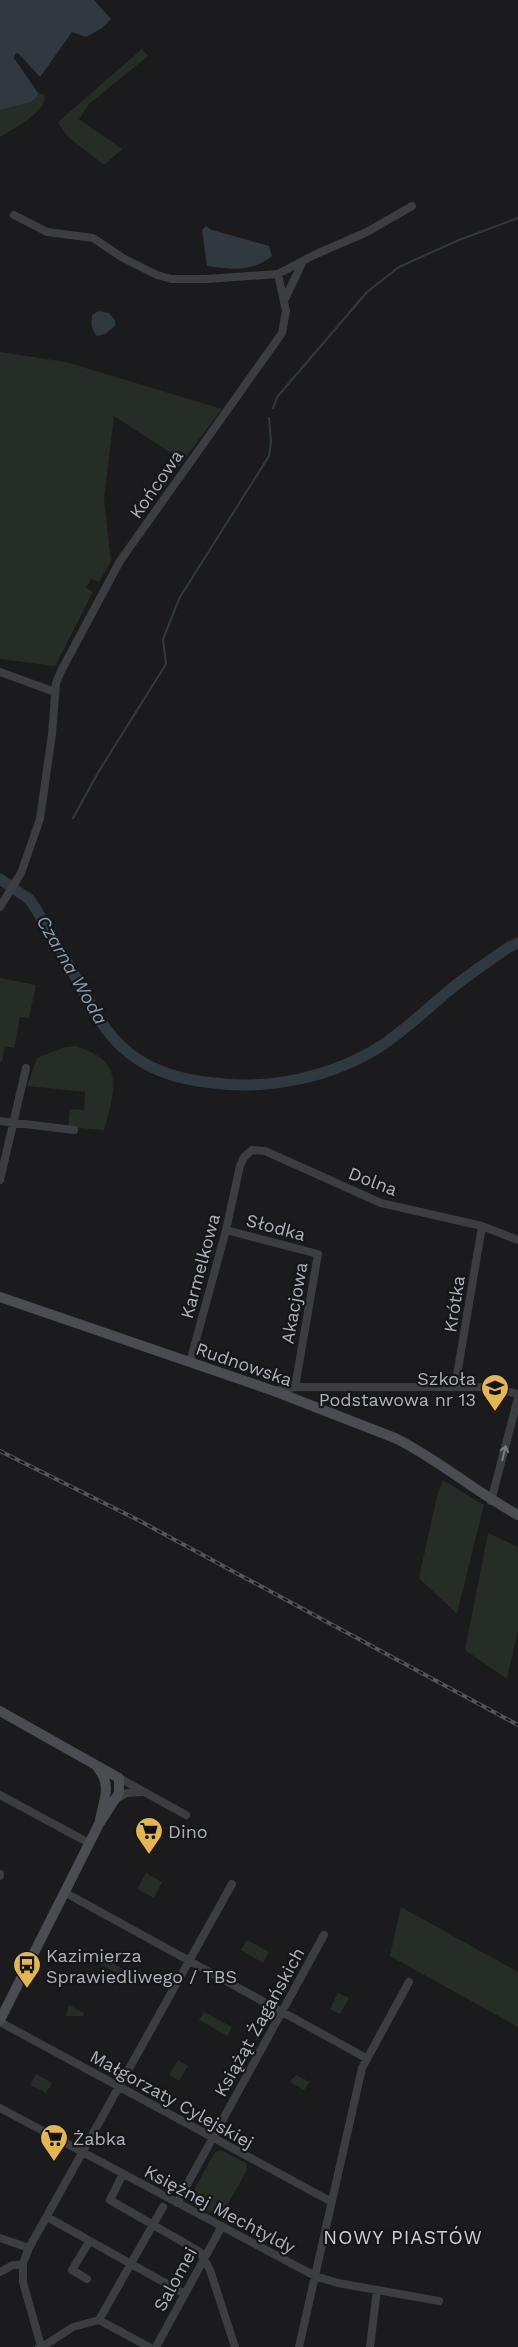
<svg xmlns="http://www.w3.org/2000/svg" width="518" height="2347" font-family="'Work Sans',sans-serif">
	<rect width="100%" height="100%" fill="#1b1b1d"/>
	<!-- green -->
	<path fill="#252d26" d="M142,49L148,56L89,104L79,119L122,149L104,165L67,136L58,122Z
		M38,93L44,95C50,110 11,130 0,137V110L31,102L37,97Z
		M0,352L66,362L222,409L176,470L174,455L114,416L104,498L111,562L99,582L91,579L86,588L93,592L55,666L0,659Z
		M0,978L36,985L29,1018L20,1017L14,1048L5,1046L2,1062H0Z
		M75,1046C126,1061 115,1088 104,1130L68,1127L70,1109L84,1110L85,1092L27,1086L37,1058L65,1047Z
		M443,1480L484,1505L457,1614L419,1578L437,1496Z
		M488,1533L518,1547V1630L507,1679L465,1650Z
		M146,1873L162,1882L154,1898L137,1889Z
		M401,1907L518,1972V2027L390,1956Z
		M247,1940L269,1952L263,1963L241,1950Z
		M99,1956L133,1974L130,1980L95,1962Z
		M338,1993L349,1998L340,2014L330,2009Z
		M69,2005L84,2013L83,2016H66Z
		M204,2012L232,2027L227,2036L199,2020Z
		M178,2060L188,2066L179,2081L169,2075Z
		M36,2074L52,2083L46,2093L32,2086L31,2083Z
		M296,2075L310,2082L304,2090L290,2082Z
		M221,2150L246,2163L247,2170L223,2213L216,2216L195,2204L192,2193L215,2152Z"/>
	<!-- water -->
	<path fill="#313940" d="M0,0H94L111,19L102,28L86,37L72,32L40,77L18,53L15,54L14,58L38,93L37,97L31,102L0,110Z
		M206,226L212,230L269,246L272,256C251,273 232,269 207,266L202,230Z
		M99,311L109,313L115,320V326L105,334L97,336C91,329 91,324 92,315Z"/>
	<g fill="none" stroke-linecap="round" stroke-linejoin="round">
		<!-- stream -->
		<path stroke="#313940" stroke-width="2" d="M273,408L278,396L367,292L399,267L459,240L518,218
			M73,818L99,771L166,664L163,639L180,597L269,456L271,442L269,418"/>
		<!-- river -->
		<path stroke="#313940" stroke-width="11" d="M0,879L29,899L36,909C49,932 63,955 76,978C90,1002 100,1026 121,1046C147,1071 180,1080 214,1083C271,1090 332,1077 381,1046C408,1028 432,1004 457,984C474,971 492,959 509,947L518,943"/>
		<!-- street -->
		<path stroke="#3c3d41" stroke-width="8" d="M14,215L47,232L93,238L123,258L157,275L171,279H207L278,274L314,255L367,232L412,206
			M285,299L303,261
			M0,672L55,692
			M0,907L21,873L40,819L52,734L56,683L61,671L120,561L282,333L286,311L278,274
			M0,1121L74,1130
			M0,1180L26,1068
			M226,1230L318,1254L295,1387
			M190,1362L226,1230L240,1166L244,1157L252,1150L265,1151L381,1203L482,1226L518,1240
			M455,1387L482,1226
			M274,1391L295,1387H489L518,1394
			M491,1501L518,1398
			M119,1778L186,1815
			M0,1795L89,1843
			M116,1799L127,1793L143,1792
			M0,1874V1876
			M64,1892L366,2058
			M0,2022L330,2201
			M0,2108L315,2276L338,2283L439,2301
			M123,2174L110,2200L200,2252L210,2270L235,2347
			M177,2203L324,1935
			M47,2217L185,2294
			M0,2238L29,2248L23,2263V2282L41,2346L39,2347
			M29,2248L232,1884
			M0,2272L13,2265H23
			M87,2279L72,2270L89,2242
			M99,2320L163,2207
			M42,2347L73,2327L99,2320L149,2347
			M156,2347L222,2226
			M299,2347L362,2068L409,1982
			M370,2347L377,2290"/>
		<!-- secondary -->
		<path stroke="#4a4c51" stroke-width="10" d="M0,1297L274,1391L395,1438C438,1459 475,1492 518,1515
			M0,1711L119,1778
			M98,1768C112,1785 104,1800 100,1820
			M0,2020L99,1824L119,1793V1778"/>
		<defs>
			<path id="rail" d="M0,1451L138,1520L518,1725"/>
		</defs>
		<!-- rail casing -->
		<use href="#rail" stroke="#53555a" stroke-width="4"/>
		<!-- rail -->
		<use href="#rail" stroke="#161618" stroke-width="2" stroke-dasharray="5.5" stroke-linecap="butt"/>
	</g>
	<!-- one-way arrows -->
	<defs><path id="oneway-shaft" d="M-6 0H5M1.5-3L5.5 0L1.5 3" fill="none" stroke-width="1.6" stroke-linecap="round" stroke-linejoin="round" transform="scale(1.25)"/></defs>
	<use stroke="#7b7d84" href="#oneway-shaft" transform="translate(504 1453) rotate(-76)"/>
	<!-- icons -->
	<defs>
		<symbol id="school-pin" viewBox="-11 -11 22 30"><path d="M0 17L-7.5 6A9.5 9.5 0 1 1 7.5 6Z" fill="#e3b74c" stroke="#161618"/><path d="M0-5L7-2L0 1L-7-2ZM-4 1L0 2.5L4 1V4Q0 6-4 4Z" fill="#111"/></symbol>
		<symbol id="supermarket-pin" viewBox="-11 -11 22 30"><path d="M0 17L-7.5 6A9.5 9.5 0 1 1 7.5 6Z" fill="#e3b74c" stroke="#161618"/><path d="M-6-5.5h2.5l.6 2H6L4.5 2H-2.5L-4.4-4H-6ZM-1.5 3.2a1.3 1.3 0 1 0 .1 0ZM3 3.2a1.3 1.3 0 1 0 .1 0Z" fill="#111"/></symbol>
		<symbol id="bus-pin" viewBox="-11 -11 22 30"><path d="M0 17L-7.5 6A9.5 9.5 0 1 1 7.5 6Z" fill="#e3b74c" stroke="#161618"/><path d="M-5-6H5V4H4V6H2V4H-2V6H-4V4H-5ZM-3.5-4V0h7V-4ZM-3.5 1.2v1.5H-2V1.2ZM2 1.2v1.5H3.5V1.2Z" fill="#111"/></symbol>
	</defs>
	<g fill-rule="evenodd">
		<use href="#school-pin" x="479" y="1372" width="32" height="43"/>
		<use href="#supermarket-pin" x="133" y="1815" width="32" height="43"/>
		<use href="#bus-pin" x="11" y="1949" width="32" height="43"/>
		<use href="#supermarket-pin" x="38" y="2122" width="32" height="43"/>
	</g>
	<g text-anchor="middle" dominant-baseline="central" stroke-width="4.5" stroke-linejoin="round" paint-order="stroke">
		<!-- street labels -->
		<g font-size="18" fill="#aeb2bb" stroke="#161618">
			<text transform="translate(156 484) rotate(-55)">Końcowa</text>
			<text transform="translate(373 1181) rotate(21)">Dolna</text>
			<text transform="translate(276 1227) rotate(15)">Słodka</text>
			<text transform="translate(200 1266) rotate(-75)">Karmelkowa</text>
			<text transform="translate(294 1303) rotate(-80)">Akacjowa</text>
			<text transform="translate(454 1304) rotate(-81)">Krótka</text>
			<text transform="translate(244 1364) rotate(19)">Rudnowska</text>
			<text transform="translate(259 2022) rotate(-61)">Książąt Żagańskich</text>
			<text transform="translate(172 2099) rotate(29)">Małgorzaty Cylejskiej</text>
			<text transform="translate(220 2209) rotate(28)">Księżnej Mechtyldy</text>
			<text transform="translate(175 2279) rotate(-61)">Salomei</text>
		</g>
		<!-- poi labels -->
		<g font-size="18" fill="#aeb2bb" stroke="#161618" text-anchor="start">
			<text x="476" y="1378" text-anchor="end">Szkoła<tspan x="476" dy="21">Podstawowa nr 13</tspan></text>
			<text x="168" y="1831">Dino</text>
			<text x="46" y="1955">Kazimierza<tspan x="46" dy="21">Sprawiedliwego / TBS</tspan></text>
			<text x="73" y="2138">Żabka</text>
		</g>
		<!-- water labels -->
		<g font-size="19" font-style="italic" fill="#899db2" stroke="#161618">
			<text transform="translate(72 970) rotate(60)">Czarna Woda</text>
		</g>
		<!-- neighbourhood labels -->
		<g font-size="19" letter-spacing="1" fill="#cfd1d7" stroke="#161618">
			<text x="403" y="2237">NOWY PIASTÓW</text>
		</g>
	</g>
</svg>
